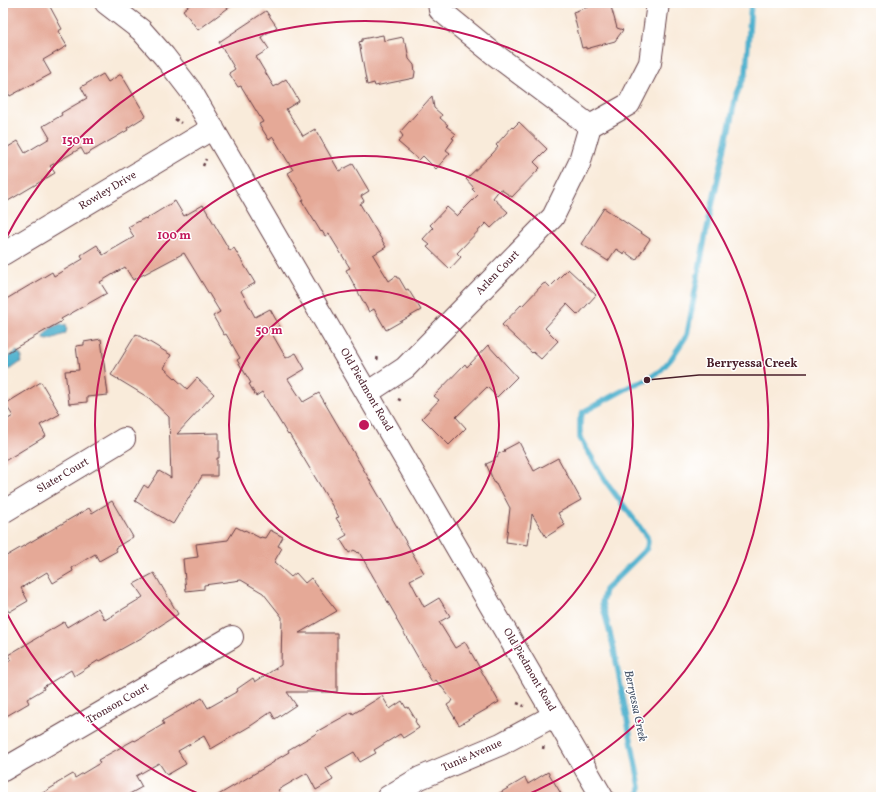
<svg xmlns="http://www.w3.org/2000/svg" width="884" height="800" font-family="Vollkorn,serif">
	<rect width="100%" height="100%" fill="#fff"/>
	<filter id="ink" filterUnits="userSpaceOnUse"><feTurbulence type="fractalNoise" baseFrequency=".025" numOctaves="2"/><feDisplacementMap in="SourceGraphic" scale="8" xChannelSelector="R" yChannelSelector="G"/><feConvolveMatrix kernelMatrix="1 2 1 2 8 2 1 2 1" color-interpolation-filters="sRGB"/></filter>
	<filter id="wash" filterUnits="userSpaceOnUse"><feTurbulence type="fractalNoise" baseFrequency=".012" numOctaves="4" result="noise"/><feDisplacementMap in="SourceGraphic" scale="16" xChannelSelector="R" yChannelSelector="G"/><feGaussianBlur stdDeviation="0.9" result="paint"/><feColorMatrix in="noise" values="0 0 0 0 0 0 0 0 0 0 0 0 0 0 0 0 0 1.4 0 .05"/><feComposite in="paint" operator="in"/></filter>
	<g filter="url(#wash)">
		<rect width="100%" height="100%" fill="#f9ebda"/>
		<!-- water -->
		<path fill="#4eb0cd" stroke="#4c687c" d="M61,324L64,325L66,324C67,328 67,331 65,334L48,340L44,339C44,331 53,326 61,324Z
			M17,351L22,357L21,362L11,369L3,370V361Z"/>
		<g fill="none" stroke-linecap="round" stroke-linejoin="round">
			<!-- stream -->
			<path stroke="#4eb0cd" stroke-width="5.5" d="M639,797L640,787L613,645L602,603L605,590L647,548L648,541L647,537L607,483L580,438V420L583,412L633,385L647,380L661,370L671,359L687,335L705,238L736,96L746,73L751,3"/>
		</g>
		<g id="blocks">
			<!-- building -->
			<path fill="#e5a997" d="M3,3H48L62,29L58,31L67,46L43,60L51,74L10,96L3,84Z
				M192,3H235L198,30L183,10Z
				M587,3H610L617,28L623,30L615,41L586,49V47L582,48L573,12L588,7Z
				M266,11L277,27L261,37L269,49L256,57L274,87L286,79L299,101L286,109L303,136L315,129L339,171L353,164L369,191L361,196L364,201L360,204L386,247L373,255L389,281L396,276L397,278H399L406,290L408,289L421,310L386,330L374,309L369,312L346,270L350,268L329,234L325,236L322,231L321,232L302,201L304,200L288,173L293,170L273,137L269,140L259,124L263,122L241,86L238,87L229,73L235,69L219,42Z
				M383,35L384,41L403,37L404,43H406L409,59L414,65L415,72L414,78L375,86L374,83L367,85L359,42L362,41V39Z
				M103,74L108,82L121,74L146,116L127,128L128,130L85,155L81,148L50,166L55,173L3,204V150L18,141L25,153L50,138L43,126L62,115L61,113L87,98L81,87Z
				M432,96L434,108L442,115L440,118L448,125L446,126L456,134L452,138L454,139L446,150L450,153L436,169L423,156L419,160L398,142L403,136L400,132Z
				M519,122L547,149L534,162L540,168L512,197L500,189L493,198L508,212L491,228L486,223L457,253L461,257L450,269L427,247L430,245L423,239L433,228L430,225L447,207L457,216L478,195L472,189L474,188L466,179L493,153L498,147L496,145L512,127L513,128Z
				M175,201L184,216L203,205L230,251L234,248L255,283L241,291L255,317L270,309L280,327L271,332L286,358L296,353L305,369L288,379L303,402L319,393L424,573L410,580L424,607L439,598L450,616L439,622L455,648L465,642L499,702L459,725L447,705L453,701L436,680L432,682L396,619L397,618L359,552L358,553L356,551H355L354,550L349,553L340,539L347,535L336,518L339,517L289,434L288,435L262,392L256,396L249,384L251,383L237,360L240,358L226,334L224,335L213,316L220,312L184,253L133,280L125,267L100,282L107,293L61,319L62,321L3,355V301L52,272L54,276L83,259L81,255L97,245L103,255L134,237L128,227L145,218L146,219Z
				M604,208L650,239L636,260L625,252L624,254L616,249L608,261L581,244Z
				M568,269L596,295L578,315L567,304L545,328L558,341L541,359L533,352L532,353L502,325L521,305L522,306L543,284L546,283L550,287Z
				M136,334L171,355L164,368L187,389L197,378L214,394L177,434L219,433V458H217V476H202L173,524L135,501L144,485L148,488L159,471L171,478L169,417L149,398L111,375Z
				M101,339L108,395L87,397V402L69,404L65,371L79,370L76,346L84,345V342Z
				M488,345L517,377L497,397L487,387L456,417L466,428L449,445L422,418L439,400L434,396L465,364L467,367Z
				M41,382L60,414L40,425L46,436L3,462V422L13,416L5,404Z
				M519,442L534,471L558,458L581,500L558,513L565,525L546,537L532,514L528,545L506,542L510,508L501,491L500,492L496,484H495L486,464L495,460L494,458L498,456V454L505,451L504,450Z
				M112,501L133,537L115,548L117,551L99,561L95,554L72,568L73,571L53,583L47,572L21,588L28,601L9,612L3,603V558L89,508L92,513Z
				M236,527L244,531L245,530L260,538L261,537L265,538L270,530L283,537L278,546L282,548L274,562L291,577L296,573L305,583L311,578L337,611L299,633H337V692H287L296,705L275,719L271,712L252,725L211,749L204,736L178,751L186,764L167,775L159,763L136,776L142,787L124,797H36L56,785V784L73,774L75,778L100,763L98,760L134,740L135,741L164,724L162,721L202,698L208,708L238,691L237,689L253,678L255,682L281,665L282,617L263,593L241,580L204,585V589L186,591L183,559L198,557L196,544L228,540Z
				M154,573L178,614L143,637L100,661L99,660L74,676L71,670L43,687L44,689L27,699L29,703L3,718V665L11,660L8,655L64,622L67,627L98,608L105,620L143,597L134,584Z
				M382,696L390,709L402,701L406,708L408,707L416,720L415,721L419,728L403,738L400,734L374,750L376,753L360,762L354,752L326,768L333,780L316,790L307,773L278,790L283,797H215L274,762V761L289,752L288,750L317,733L316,732L352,712L353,714Z
				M548,772L563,797H493L525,778L528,784Z"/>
		</g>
	</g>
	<g filter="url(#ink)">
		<use href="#blocks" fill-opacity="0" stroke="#643e45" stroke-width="1"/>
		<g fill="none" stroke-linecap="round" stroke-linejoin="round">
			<defs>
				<path id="minor" d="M106,3L141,30L164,56L191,91L602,797
					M439,3L440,10L494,54L590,126
					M3,254L213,128
					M367,393L405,368L553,217L579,164L590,126L629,104L650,63L658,3
					M3,512L124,439
					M3,770L232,637
					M388,797L420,778L501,744L555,715"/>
			</defs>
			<!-- minor casing -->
			<use href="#minor" stroke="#643e45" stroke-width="24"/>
			<!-- path -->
			<path stroke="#643e45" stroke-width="2.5" stroke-dasharray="3 3" stroke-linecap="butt" d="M175,119L181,123
				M203,166L206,159
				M377,360L378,356
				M398,399L402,401
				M517,703L524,706
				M543,749L544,744"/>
			<!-- minor -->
			<use href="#minor" stroke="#fff" stroke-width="22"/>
		</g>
	</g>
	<!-- distance rings -->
	<g fill="none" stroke="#c2185b" stroke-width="2">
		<circle cx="364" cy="425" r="135"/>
		<circle cx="364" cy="425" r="269"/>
		<path d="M206 797A404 404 0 0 1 4 608M4 242A404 404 0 1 1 522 797"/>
	</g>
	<g text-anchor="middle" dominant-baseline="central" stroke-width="3" stroke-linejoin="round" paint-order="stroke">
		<!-- street labels -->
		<g font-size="11" fill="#4a1f2b" stroke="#fff">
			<text transform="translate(108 191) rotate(-31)">Rowley Drive</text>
			<text transform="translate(498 273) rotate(-46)">Arlen Court</text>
			<text transform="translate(366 390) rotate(60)">Old Piedmont Road</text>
			<text transform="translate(63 476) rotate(-31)">Slater Court</text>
			<text transform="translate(529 670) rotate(60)">Old Piedmont Road</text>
			<text transform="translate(118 704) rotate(-30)">Tronson Court</text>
			<text transform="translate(472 756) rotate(-24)">Tunis Avenue</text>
		</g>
		<!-- water labels -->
		<g font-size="12" font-style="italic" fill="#4c596c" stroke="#fff">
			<text transform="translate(635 706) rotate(78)">Berryessa Creek</text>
		</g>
	</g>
	<circle cx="364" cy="425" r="6" fill="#c2185b" stroke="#fff" stroke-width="2"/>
	<g font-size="12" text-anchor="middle" font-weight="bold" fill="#c2185b" stroke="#fff" stroke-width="3" stroke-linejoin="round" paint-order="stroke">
		<text x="78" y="144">150 m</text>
		<text x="174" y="239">100 m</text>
		<text x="269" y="334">50 m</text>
	</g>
	<!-- callouts -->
	<path fill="none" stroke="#4a1f2b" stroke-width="1.5" d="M647 380L699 375H806"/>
	<circle fill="#4a1f2b" stroke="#fff" stroke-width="1.5" cx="647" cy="380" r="4"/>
	<g font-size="12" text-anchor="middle" font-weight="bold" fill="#4a1f2b" stroke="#fff" stroke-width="3" stroke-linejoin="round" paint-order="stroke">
		<text x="752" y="367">Berryessa Creek</text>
	</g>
	<!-- margin -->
	<rect width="884" height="800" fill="none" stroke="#fff" stroke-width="16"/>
</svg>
